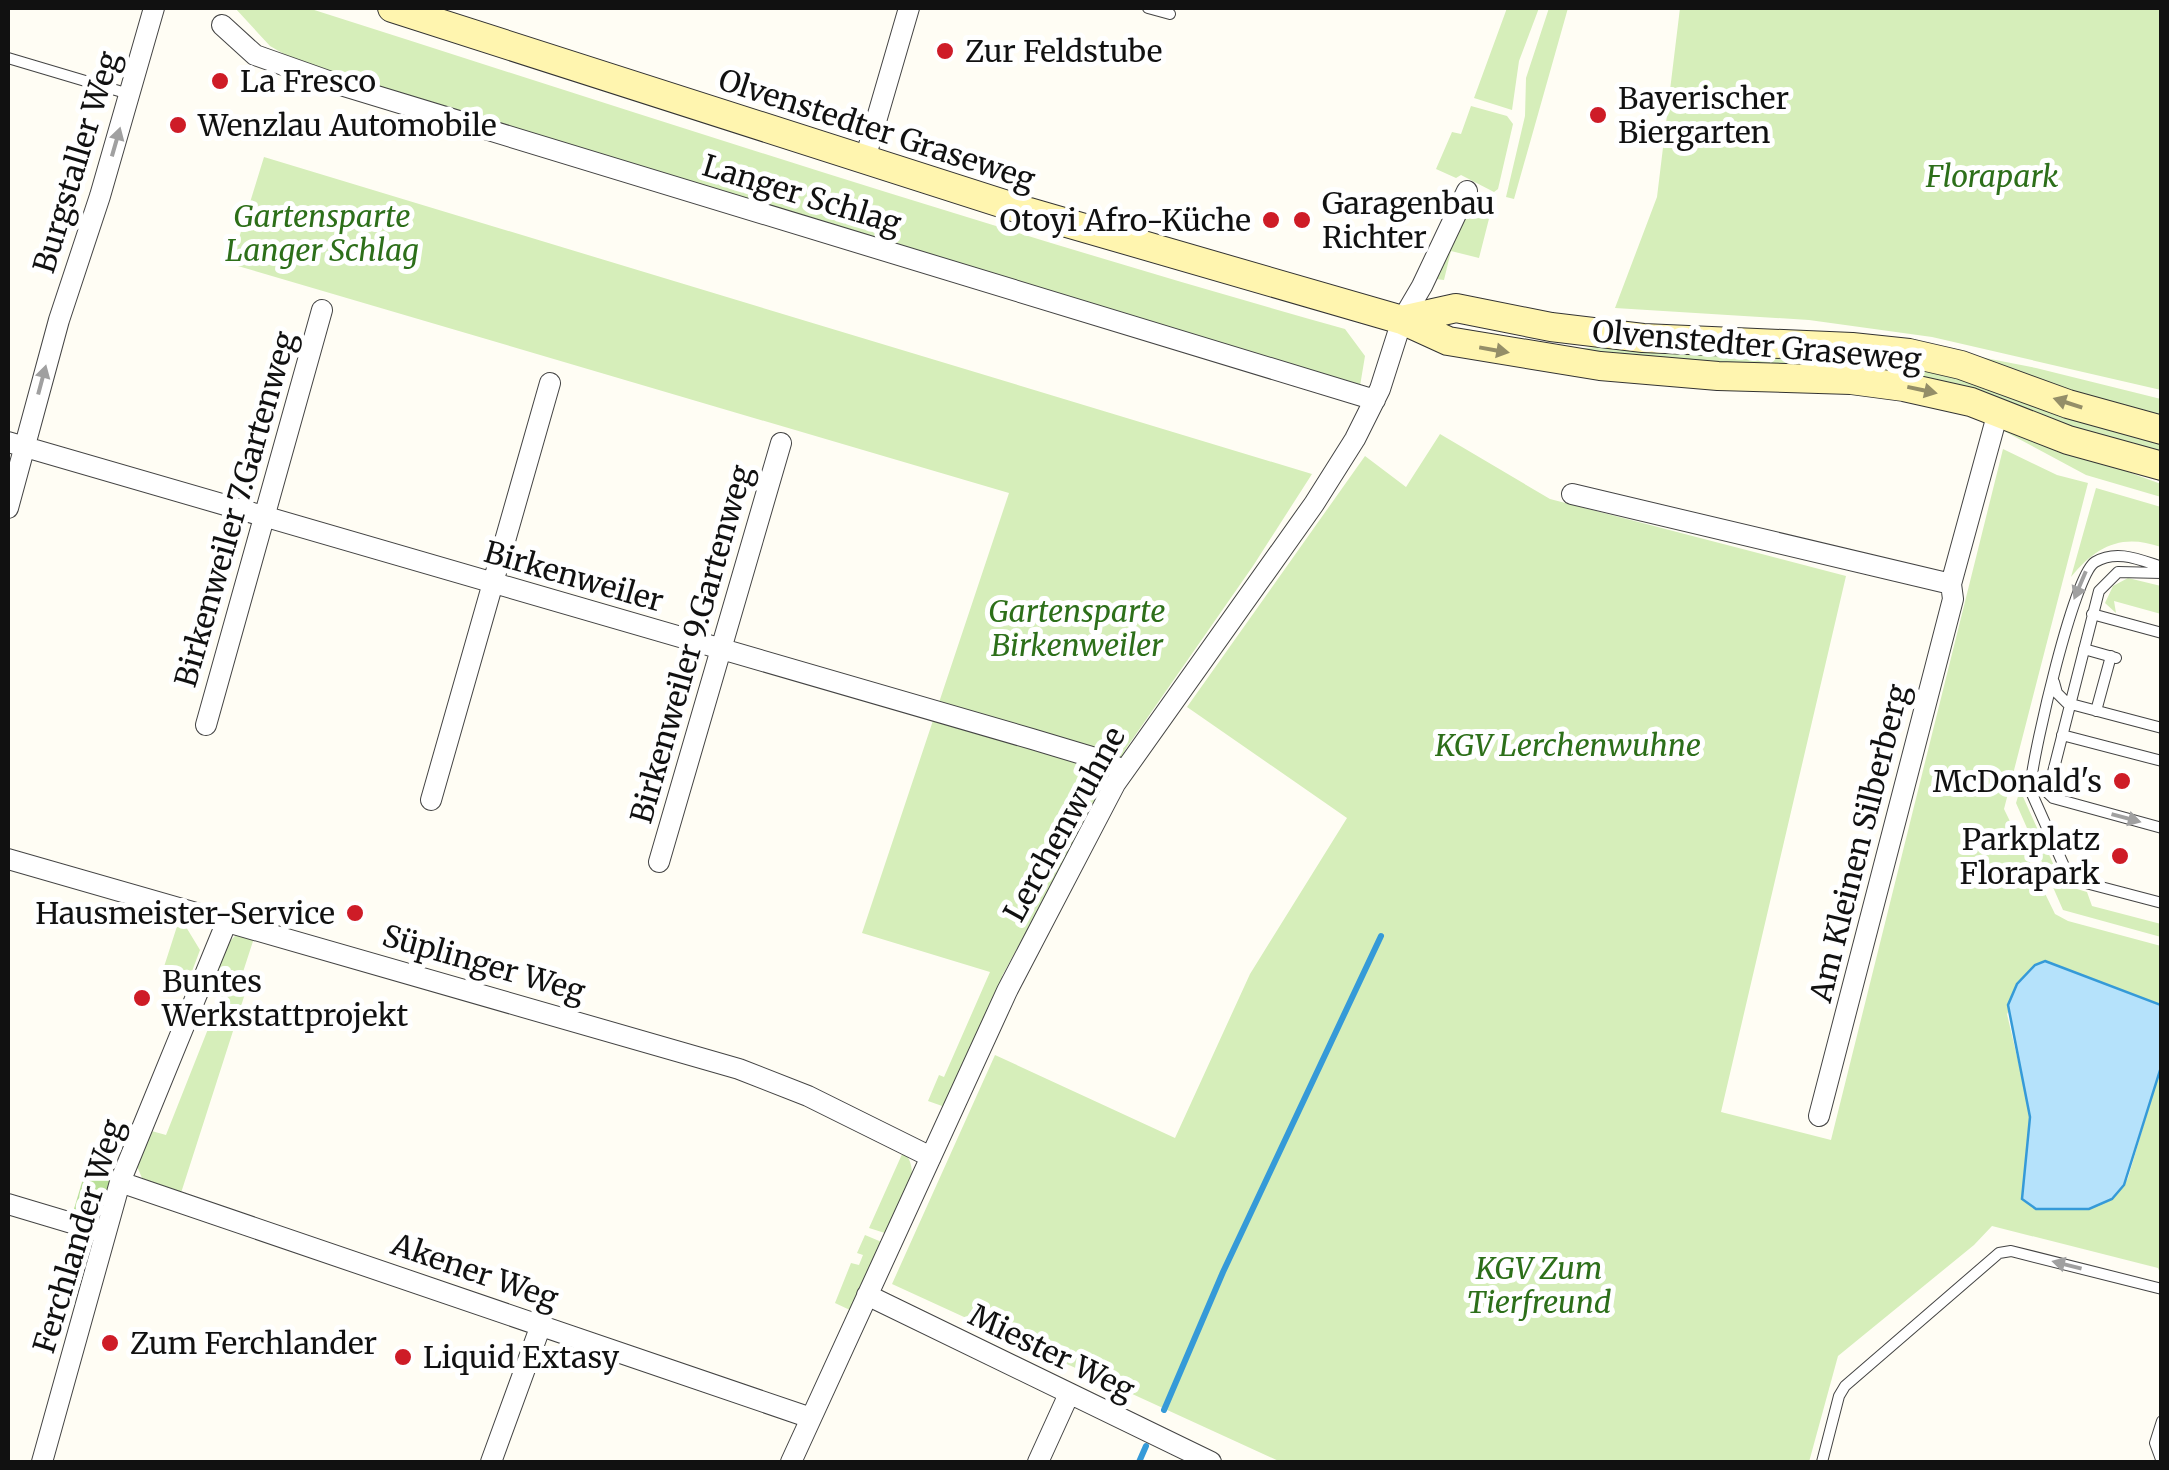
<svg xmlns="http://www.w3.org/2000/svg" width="2169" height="1470" font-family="Merriweather,serif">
	<rect width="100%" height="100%" fill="#fffdf4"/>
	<!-- green -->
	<path fill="#d6eeba" d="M235,8H308C653,118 996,231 1345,329L1365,356L1360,386L1196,339L298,62L270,46Z
		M1507,8H1539L1519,61L1512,110L1474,98Z
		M1549,8H1568L1514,199L1506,197L1525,116L1526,78Z
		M1680,8H2161V390L1932,337L1809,320L1615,308L1657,197Z
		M1471,106L1507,116L1513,124L1498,189L1494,192L1461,175L1456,178L1436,169L1452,132L1461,134Z
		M264,157L1312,474L1253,566L1127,747L1002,976L1006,978L945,1107L928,1101L939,1075L944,1077L990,972L862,933L1009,493L231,264Z
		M1474,203L1492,207L1479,258L1451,251L1444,280L1436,279L1468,207Z
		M1465,329L1575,349L1607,346L1832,356L1936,369L2161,442V456L2130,448L1983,396L1675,365L1463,335Z
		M1934,348L2036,368L2161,399V418L2088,400Z
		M2006,427L2161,484V497L2086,475L2004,431Z
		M1440,434L1550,499L1846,576L1721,1112L1831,1140L2003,449L2057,475L2088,483L2004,809L2055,914L2068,921L2161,946V1005L2045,961L2035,965L2007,1014L2029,1108L2036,1209C2071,1210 2110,1214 2128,1178L2161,1067V1275L2158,1268L1992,1226L1974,1245L1838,1356L1809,1462H1281L892,1284L995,1055L1175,1138L1250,974L1347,818L1187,707L1365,456L1406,487Z
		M2096,488L2161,507V547C2122,533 2096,546 2071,577Z
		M2128,578L2161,586V614L2114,601L2116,613L2105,603L2113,586Z
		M2020,790L2060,879L2067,886L2087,892L2092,906L2161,924V937L2063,910L2016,803Z
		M180,917L200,950L188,982L162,973Z
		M238,933L255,935L243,972L251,975L181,1193L142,1178L136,1164L148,1130L166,1135L229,976L214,969L226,945Z
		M903,1152C926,1172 898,1211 888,1234L869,1228Z
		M865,1235L884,1243L852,1311L835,1303L851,1263L859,1265L863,1255L857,1253Z"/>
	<!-- forest -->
	<path fill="#b9e098" d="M88,1162L113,1171C115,1200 100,1220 71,1219Z"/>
	<!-- water -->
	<path fill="#b5e2fb" stroke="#359ad8" stroke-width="2.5" d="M2045,961L2161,1005V1067L2124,1185L2112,1199L2089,1209H2036L2022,1199L2030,1117L2008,1005L2017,984L2035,965Z"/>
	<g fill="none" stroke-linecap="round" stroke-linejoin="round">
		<!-- stream -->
		<path stroke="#359ad8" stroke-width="6" d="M1164,1410L1223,1272L1381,936
			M1139,1462L1146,1446"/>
		<defs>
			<path id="lane" d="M1148,8L1170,14
				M8,58L129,94
				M2162,567C2140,560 2117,549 2095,562C2074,574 2034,750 2031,782L2032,794L2068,875L2082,882L2162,903
				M2092,614L2162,633
				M2084,649L2116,658
				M2054,682L2057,693L2067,703L2162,728
				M2096,711L2111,656
				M2062,735L2162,761
				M2031,777L2053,798L2162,828
				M2053,798L2051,780L2099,591L2118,572L2162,573
				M2162,1421L2155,1443L2162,1462
				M1822,1462L1839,1396L1845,1386L1999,1253L2011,1251L2162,1289"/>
			<path id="street" d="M222,25L255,55L334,83L1375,400
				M865,159L909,8
				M8,442L1032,739L1102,760L1123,770
				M1572,494L1951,584L1998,412
				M8,508L59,320L100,196L154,8
				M206,725L322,310
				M431,800L550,383
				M8,859L739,1069L808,1096L931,1157
				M659,862L781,443
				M1819,1116L1953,599L1951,584
				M120,1182L811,1418
				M8,1204L105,1233
				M867,1295L1211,1462
				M42,1462L120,1182L227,921
				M491,1462L541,1325
				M791,1462L1007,991L1115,784L1314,504L1355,439L1380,389L1402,320L1422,286L1467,191
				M1038,1462L1069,1394"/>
			<path id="secondary" d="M392,8L1029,212L1402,320L1448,341L1600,366L1718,376L1851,380L1904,387L1971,402L2068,440L2162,466
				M1402,320L1456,308L1551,327L1643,338L1852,347L1909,353L1961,365L2068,404L2162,430"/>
		</defs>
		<!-- lane casing -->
		<use href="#lane" stroke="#444" stroke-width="12"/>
		<!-- street casing -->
		<use href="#street" stroke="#444" stroke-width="22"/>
		<!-- secondary casing -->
		<use href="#secondary" stroke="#333" stroke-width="30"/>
		<!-- lane -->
		<use href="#lane" stroke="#fff" stroke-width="10"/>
		<!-- street -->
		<use href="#street" stroke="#fff" stroke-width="20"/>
		<!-- secondary -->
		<use href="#secondary" stroke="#fff5af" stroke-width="28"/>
	</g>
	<!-- one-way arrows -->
	<defs><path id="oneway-solid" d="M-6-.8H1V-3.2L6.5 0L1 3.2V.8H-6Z" transform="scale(2.5)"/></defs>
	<g fill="#a0a0a0">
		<use href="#oneway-solid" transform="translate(116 142) rotate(-74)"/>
		<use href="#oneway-solid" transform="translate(42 380) rotate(-75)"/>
		<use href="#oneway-solid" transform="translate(2080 585) rotate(113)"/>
		<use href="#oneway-solid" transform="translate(2126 818) rotate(15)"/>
		<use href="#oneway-solid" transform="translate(2067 1265) rotate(-166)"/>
	</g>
	<g fill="#948e68">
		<use href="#oneway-solid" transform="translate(1494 350) rotate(10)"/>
		<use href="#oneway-solid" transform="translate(1922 390) rotate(12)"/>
		<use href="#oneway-solid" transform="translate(2068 403) rotate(-162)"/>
	</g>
	<!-- markers -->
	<g fill="#ce1c27" stroke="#fff" stroke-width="4">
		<circle cx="945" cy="51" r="10"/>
		<circle cx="220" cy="81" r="10"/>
		<circle cx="1598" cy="115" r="10"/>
		<circle cx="178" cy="125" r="10"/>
		<circle cx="1271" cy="220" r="10"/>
		<circle cx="1302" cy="220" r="10"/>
		<circle cx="2122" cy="781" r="10"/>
		<circle cx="2120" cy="856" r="10"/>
		<circle cx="355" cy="913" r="10"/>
		<circle cx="142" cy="998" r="10"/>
		<circle cx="110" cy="1343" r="10"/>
		<circle cx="403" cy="1357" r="10"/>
	</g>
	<g text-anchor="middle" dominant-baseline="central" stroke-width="10" stroke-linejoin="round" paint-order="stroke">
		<!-- poi labels -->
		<g font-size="30" fill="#111" stroke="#fff" text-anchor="start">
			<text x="965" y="51">Zur Feldstube</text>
			<text x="240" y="81">La Fresco</text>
			<text x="1618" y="98">Bayerischer<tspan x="1618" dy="34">Biergarten</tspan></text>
			<text x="198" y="125">Wenzlau Automobile</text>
			<text x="1322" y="203">Garagenbau<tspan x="1322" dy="34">Richter</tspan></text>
			<text x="1251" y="220" text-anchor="end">Otoyi Afro-Küche</text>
			<text x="2102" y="781" text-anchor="end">McDonald's</text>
			<text x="2100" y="839" text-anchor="end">Parkplatz<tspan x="2100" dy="34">Florapark</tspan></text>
			<text x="335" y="913" text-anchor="end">Hausmeister-Service</text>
			<text x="162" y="981">Buntes<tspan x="162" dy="34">Werkstattprojekt</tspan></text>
			<text x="130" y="1343">Zum Ferchlander</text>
			<text x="423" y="1357">Liquid Extasy</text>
		</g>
		<!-- street labels -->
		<g font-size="30" fill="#111" stroke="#fff">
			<text transform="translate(877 129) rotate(18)">Olvenstedter Graseweg</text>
			<text transform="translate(76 162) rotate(-73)">Burgstaller Weg</text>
			<text transform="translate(802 194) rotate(17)">Langer Schlag</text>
			<text transform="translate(1757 345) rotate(5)">Olvenstedter Graseweg</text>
			<text transform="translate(235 509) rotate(-74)">Birkenweiler 7.Gartenweg</text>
			<text transform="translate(574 576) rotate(16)">Birkenweiler</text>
			<text transform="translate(691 644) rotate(-74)">Birkenweiler 9.Gartenweg</text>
			<text transform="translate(1064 824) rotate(-61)">Lerchenwuhne</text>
			<text transform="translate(1859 843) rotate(-76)">Am Kleinen Silberberg</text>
			<text transform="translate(484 963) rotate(16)">Süplinger Weg</text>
			<text transform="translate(78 1236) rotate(-73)">Ferchlander Weg</text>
			<text transform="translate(475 1271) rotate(19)">Akener Weg</text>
			<text transform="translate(1052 1352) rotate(26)">Miester Weg</text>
		</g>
		<!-- park labels -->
		<g font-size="30" font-style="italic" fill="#2d6f1a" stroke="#fff">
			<text x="1992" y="176">Florapark</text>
			<text x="322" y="216">Gartensparte<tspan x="322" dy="34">Langer Schlag</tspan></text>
			<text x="1077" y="611">Gartensparte<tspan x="1077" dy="34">Birkenweiler</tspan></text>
			<text x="1568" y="745">KGV Lerchenwuhne</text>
			<text x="1539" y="1268">KGV Zum<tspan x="1539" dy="34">Tierfreund</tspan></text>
		</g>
	</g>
	<!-- border -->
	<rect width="2169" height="1470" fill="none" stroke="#111111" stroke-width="20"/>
</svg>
